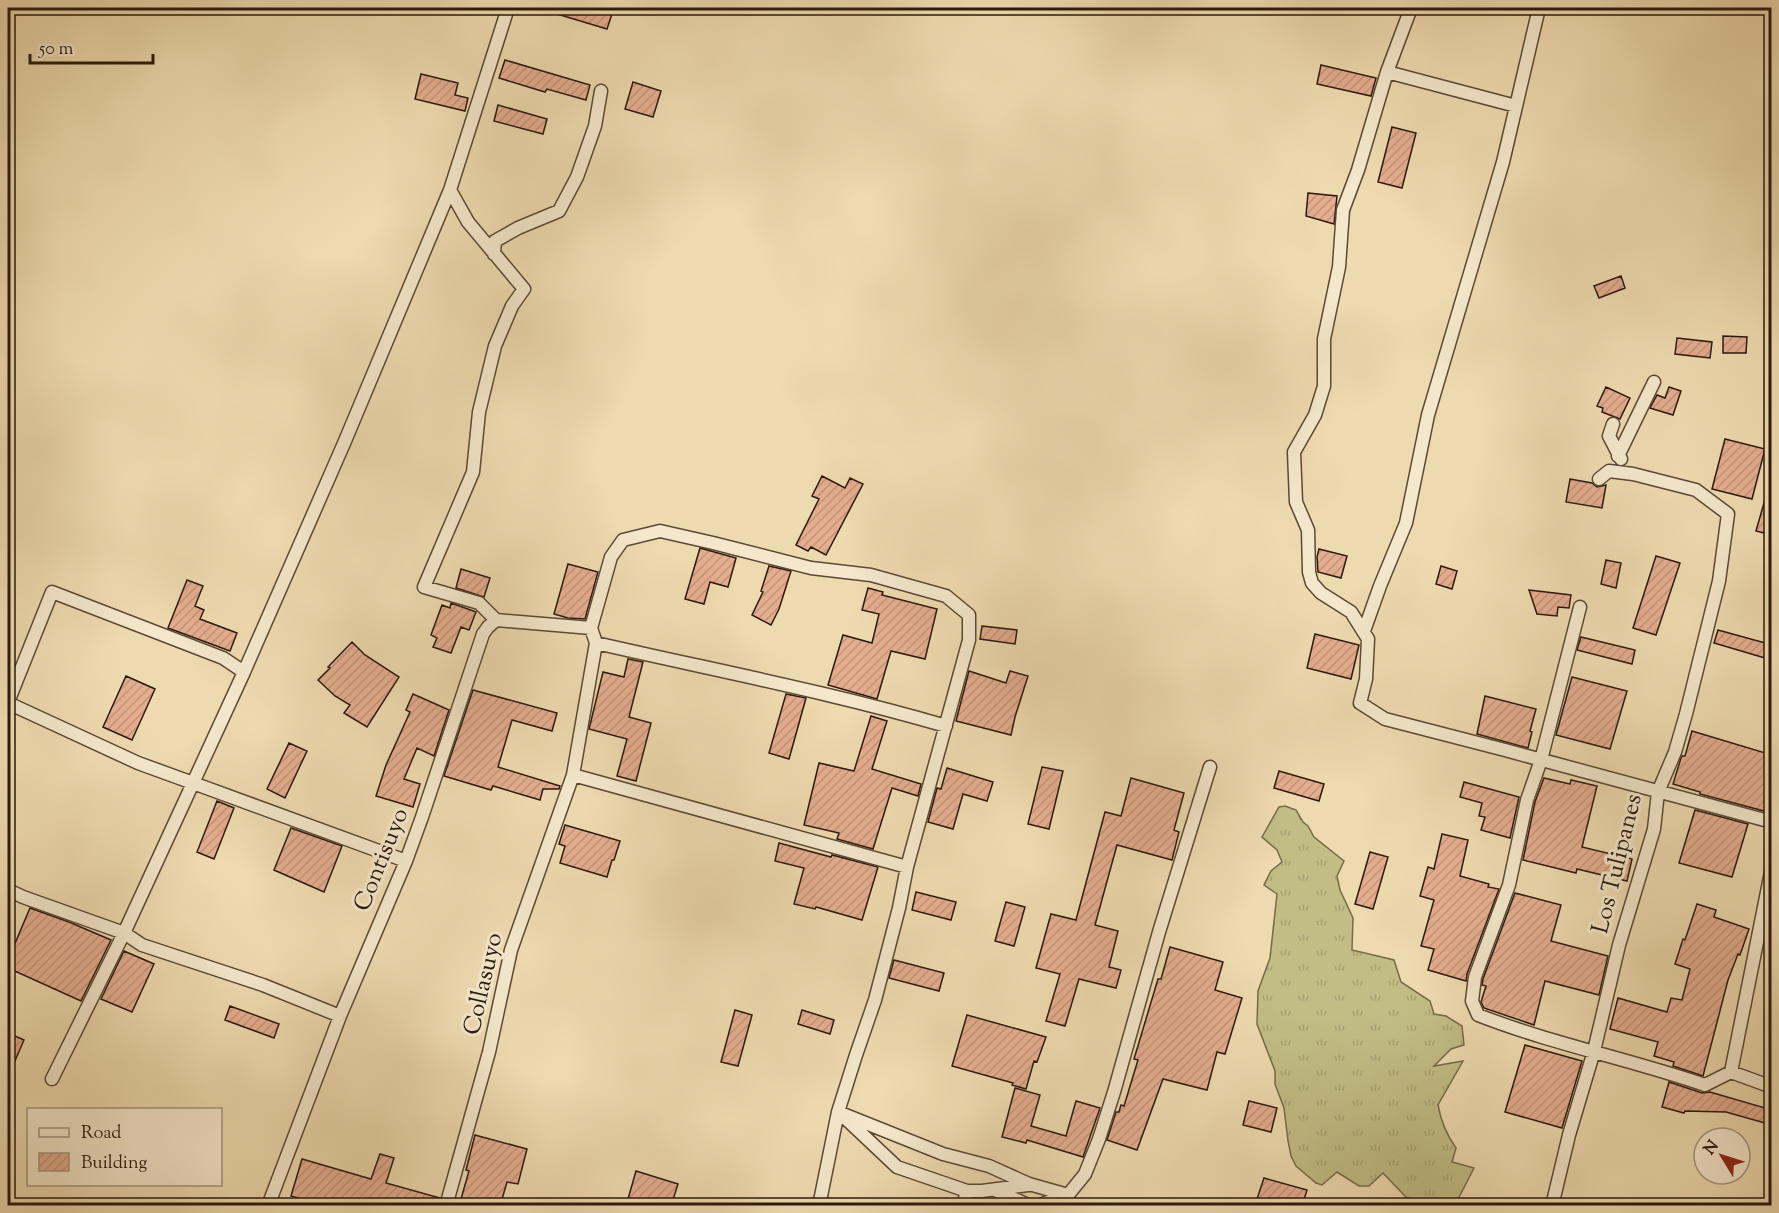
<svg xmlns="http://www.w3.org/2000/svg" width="1779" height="1213" font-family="'Sorts Mill Goudy',serif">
	<defs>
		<pattern id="grass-tufts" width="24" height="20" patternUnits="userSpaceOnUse" patternTransform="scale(1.5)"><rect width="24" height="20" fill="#c1bd85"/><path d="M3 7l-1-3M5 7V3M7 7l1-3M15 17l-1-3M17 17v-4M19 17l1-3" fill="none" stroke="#a6a272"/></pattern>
		<pattern id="building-hatch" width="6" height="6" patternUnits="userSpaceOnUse" patternTransform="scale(1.5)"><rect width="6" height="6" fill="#e4ad8f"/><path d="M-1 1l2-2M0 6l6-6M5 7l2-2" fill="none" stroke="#c4947a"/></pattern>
	</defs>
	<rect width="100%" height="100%" fill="#eedaaf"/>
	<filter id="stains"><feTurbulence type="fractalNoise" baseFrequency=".00333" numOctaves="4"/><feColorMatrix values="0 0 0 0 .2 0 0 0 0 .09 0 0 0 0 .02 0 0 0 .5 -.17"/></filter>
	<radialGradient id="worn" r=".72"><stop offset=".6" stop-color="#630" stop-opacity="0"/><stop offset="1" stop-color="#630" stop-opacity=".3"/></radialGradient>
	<!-- grass -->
	<path fill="url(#grass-tufts)" stroke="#766b4a" stroke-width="1.5" d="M1285,806L1296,810L1303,822L1308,826L1314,837L1344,861L1337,876L1340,890L1353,918L1352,950L1394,960L1401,982L1430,1001L1434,1014L1446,1016L1462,1026L1464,1045L1451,1049L1434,1066L1463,1061L1438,1105C1441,1122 1446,1134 1456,1148L1452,1162L1474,1168L1455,1205H1432L1406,1197L1383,1173L1369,1186H1359L1337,1172L1322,1185L1316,1183L1296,1166L1291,1156L1288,1141L1284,1108L1275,1084V1071L1257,1024L1258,991L1270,958L1277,894L1264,885L1271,871L1282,862L1277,850L1262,837L1279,807Z"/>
	<!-- building -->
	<path fill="url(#building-hatch)" stroke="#2a190e" stroke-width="1.5" d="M548,8H605L603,11L612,14L607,29L547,11Z
		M505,60L590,85L586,100L547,89L545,92L499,78Z
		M1321,65L1376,78L1371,96L1317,84Z
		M421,74L458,83L455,95L468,98L465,111L415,99Z
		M633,82L661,91L653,117L625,109Z
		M498,105L547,119L543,134L494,121Z
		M1392,127L1416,133L1402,188L1378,182Z
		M1308,193L1337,196L1334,224L1306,216Z
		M1621,276L1625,288L1599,298L1594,286Z
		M1723,336L1747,337L1746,353H1723Z
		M1677,338L1712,342L1710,358L1675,354Z
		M1606,387L1630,398L1620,419L1602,412L1603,408L1597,406Z
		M1669,387L1681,391L1673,415L1650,408L1657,395L1665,398Z
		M1725,439L1765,449L1752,499L1712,489Z
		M822,476L845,488L850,478L863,484L826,555L811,547L808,551L796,545L819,499L812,496Z
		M1570,479L1592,483L1597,487L1606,485L1602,508L1566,502Z
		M1768,489L1772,490V535L1756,531Z
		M700,548L736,558L728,587L710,582L704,604L685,599Z
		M1319,549L1347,556L1341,578L1318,572L1317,557Z
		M1656,556L1680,563L1656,635L1633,628Z
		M1606,560L1621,563L1616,588L1601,584Z
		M568,564L598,572L585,619L568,618L554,614Z
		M769,566L791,571L779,609L771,625L752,615L763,592L761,591Z
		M1441,566L1457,571L1452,589L1436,584Z
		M461,569L490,578L484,597L456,588Z
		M187,580L203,586L195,606L204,610L200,619L237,633L230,651L168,628Z
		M868,588L883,592L882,595L937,609L925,659L891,651L877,699L828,685L843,635L872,643L879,614L862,610Z
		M1529,590L1571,595L1569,608L1558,607L1557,616L1537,614Z
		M451,603L476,612L469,630L461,627L451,653L433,647L437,638L431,635L442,605L450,608Z
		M982,626L1017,630L1015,644L980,639Z
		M1718,630L1769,644L1765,658L1714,643Z
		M1315,634L1359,645L1351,679L1307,668Z
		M1581,637L1635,650L1632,664L1577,650Z
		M352,642L365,655L399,677L367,727L344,713L350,705L335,696L318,680L330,668L328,667Z
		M628,659L643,662L629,717L651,723L636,781L617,776L627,739L589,729L603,672L624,677Z
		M969,671L1006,683L1010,671L1028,676L1015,717L1011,735L956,721Z
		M126,676L155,689L132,740L103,727Z
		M1572,677L1627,691L1610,749L1556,735Z
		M473,690L557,713L552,731L512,720L498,767L560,786L559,789H543L540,800L493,786L491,790L444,776Z
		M413,694L449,710L434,756L417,748L404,779L420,784L413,807L376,796L386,765L410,712L406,710Z
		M786,694L806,698L789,759L769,753Z
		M1485,696L1536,709L1530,731L1532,732L1528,748L1477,734Z
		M871,716L887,721L872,769L921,784L918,796L892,788L873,849L837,839L839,833L804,825L819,763L854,771Z
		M1692,731L1772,755V789L1764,811L1700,794V792L1673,784L1681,758L1682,756H1685Z
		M289,743L307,751L285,798L267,789Z
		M1042,767L1063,771L1049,829L1028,824Z
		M947,768L993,782L987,801L963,794L953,829L928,822L937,788L941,789Z
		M1279,771L1324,784L1319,801L1274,788Z
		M1131,778L1184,793L1174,830L1179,832L1172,860L1117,845L1095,925L1118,931L1109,967L1121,970L1116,988L1079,979L1065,1026L1046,1021L1060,974L1036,968L1051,914L1076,920L1105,812L1121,816Z
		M1544,778L1570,784L1571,780L1597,786L1582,847L1632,859L1627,881L1577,869L1576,873L1523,860L1535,802Z
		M1464,782L1519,797L1510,838L1481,830L1485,817L1479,816L1482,803L1460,797Z
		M217,801L234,808L214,859L197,852Z
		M1695,810L1748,824L1732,877L1679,863Z
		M565,825L620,841L614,860H612L607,877L560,863L565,846L559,844Z
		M291,828L342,846L324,892L274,870Z
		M1442,834L1468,840L1460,876L1489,884L1488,887L1499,889L1467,974L1466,981L1428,970L1434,949L1421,946L1434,900L1420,896L1428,867L1434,869Z
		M779,843L831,857L832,855L878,867L862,920L816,907L815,909L794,904L804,868L775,861Z
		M1370,852L1388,857L1373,909L1355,904Z
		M916,892L956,902L951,920L912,910Z
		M1515,893L1561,905L1551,941L1608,956L1599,995L1545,981L1534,1025L1484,1008L1481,1002L1486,986L1482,985L1483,979Z
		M1006,902L1025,907L1014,946L995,941Z
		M1697,904L1716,910L1714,917L1749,929L1740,955L1738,954L1728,980L1703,1076L1673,1066L1674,1062L1654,1056L1658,1042L1610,1029L1618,998L1667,1012L1671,998L1682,1000L1690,969L1675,964L1683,939L1685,940Z
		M30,908L69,922L111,940L81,1001L8,968V960Z
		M1170,947L1223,962L1215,990L1242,998L1225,1054L1217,1052L1207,1090L1163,1079L1137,1150L1107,1140L1116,1112H1119L1121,1105L1124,1106L1138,1060L1134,1059L1158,979H1161Z
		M124,951L154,964L132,1012L101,999Z
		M894,960L944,973L939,991L889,978Z
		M230,1006L279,1024L274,1038L225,1020Z
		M735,1010L752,1015L738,1066L721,1062Z
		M802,1010L834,1020L830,1034L798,1024Z
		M967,1015L1046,1037L1037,1062L1034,1061L1026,1089L1012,1085L1013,1083L952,1066Z
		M8,1033L24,1040L8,1077Z
		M1525,1045L1582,1061L1562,1128L1505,1112Z
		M1669,1082L1702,1093L1710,1092L1772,1110V1125L1726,1112L1685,1111L1684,1113L1662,1107Z
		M1015,1088L1040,1095L1031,1126L1066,1136L1076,1101L1100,1108L1083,1157L1027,1140L1026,1143L1002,1137Z
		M1249,1101L1277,1108L1271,1132L1243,1125Z
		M475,1135L527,1149L518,1184L507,1182L500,1206H459L469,1171L466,1170Z
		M380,1154L394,1158L386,1183L440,1198L438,1206H405L381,1199L379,1206H325L291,1196L302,1159L371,1179Z
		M636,1171L678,1184L671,1206H626Z
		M1264,1178L1307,1190L1302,1206H1266L1256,1202Z"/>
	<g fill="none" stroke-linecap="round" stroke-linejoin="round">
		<defs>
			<path id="minor" d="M1411,8L1387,72L1358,170L1343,210L1339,267L1324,339V386L1315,415L1294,452L1296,502L1308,530L1309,572L1312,583L1321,593L1351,612L1368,639L1366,679L1360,703L1385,719L1505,750L1772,822
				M1387,72L1516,106
				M494,254L495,241L518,228L559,211L577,177L595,126L601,91
				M1613,424L1609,436L1621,459
				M1618,456L1654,382
				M1580,607L1541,760L1527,800L1509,885L1475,977L1472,1001L1478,1015C1552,1044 1630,1059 1705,1085L1731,1072L1772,867
				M496,620L479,603L424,587L473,472L479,412L495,346L512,306L524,289L468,222L450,190L508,8
				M1364,631L1380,586L1406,523L1428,415L1503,162L1539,8
				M596,643C713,670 830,692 946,726
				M244,672L345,441L450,190
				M8,702L52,592L223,658L244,672L193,783L406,861
				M8,703L138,763L193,783L124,933L142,945L263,985L340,1016
				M573,775L907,867
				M8,890L23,897L124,933L52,1079
				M1731,1072L1772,1087
				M838,1112L943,1154L989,1166L1029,1184L1068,1195
				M844,1117L897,1167L967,1191
				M995,1190L1030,1206
				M268,1206L340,1016L406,861L422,817L483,634L488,627L496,620L591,628
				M446,1206L489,1052L511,950L573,775L596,643L591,628L611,557L623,540L660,531L713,543L811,568L871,575L946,596L969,615V640L907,867L899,908L875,1000L856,1055L838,1112L819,1206
				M963,1206L967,1191H982L1028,1185
				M1037,1206L1068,1195L1085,1174L1099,1139L1114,1092L1159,932L1210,767
				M1552,1206L1569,1135L1594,1051L1619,945L1654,829L1658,792L1675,752L1686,714L1719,581L1728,514L1696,490L1633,474L1609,471L1599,479"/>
		</defs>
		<!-- minor casing -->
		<use href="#minor" stroke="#5b4936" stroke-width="15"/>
		<!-- minor -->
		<use href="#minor" stroke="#f4e7cb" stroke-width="12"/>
	</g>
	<g text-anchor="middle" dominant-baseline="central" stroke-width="6" stroke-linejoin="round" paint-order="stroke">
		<!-- street labels -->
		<g font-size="24" fill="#2a190e" stroke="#f4e7cb">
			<text transform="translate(382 860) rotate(-68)">Contisuyo</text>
			<text transform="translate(1618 864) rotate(-76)">Los Tulipanes</text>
			<text transform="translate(484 984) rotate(-77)">Collasuyo</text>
		</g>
	</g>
	<!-- margin -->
	<rect width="1779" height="1213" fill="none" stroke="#eedaaf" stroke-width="30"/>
	<rect x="9" y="9" width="1761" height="1195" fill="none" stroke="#2a190e" stroke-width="3"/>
	<rect x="15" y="15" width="1749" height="1183" fill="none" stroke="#2a190e" stroke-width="1.5"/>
	<!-- legend -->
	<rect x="27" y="1108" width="195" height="78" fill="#f4e7cb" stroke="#a3957f" stroke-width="1.5"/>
	<rect x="39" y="1128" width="30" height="9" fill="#f4e7cb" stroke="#a3957f" stroke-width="1.5"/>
	<text x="81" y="1138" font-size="18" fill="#2a190e">Road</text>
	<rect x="39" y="1153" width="30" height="18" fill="url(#building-hatch)" stroke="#a3957f" stroke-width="1.5"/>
	<text x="81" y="1168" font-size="18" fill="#2a190e">Building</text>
	<!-- north arrow -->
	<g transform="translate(1722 1156) rotate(308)"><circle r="28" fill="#f4e7cb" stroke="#a3957f" stroke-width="1.5"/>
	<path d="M0-4.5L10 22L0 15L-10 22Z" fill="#8f2418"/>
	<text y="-9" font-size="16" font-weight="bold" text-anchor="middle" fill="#2a190e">N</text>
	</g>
	<!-- scale -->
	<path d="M30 54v9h123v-9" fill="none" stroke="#2a190e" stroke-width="3"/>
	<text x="39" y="54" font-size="18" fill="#2a190e" stroke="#f4e7cb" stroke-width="4.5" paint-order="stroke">50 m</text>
	<rect width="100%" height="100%" filter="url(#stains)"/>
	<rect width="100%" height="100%" fill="url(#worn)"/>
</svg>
